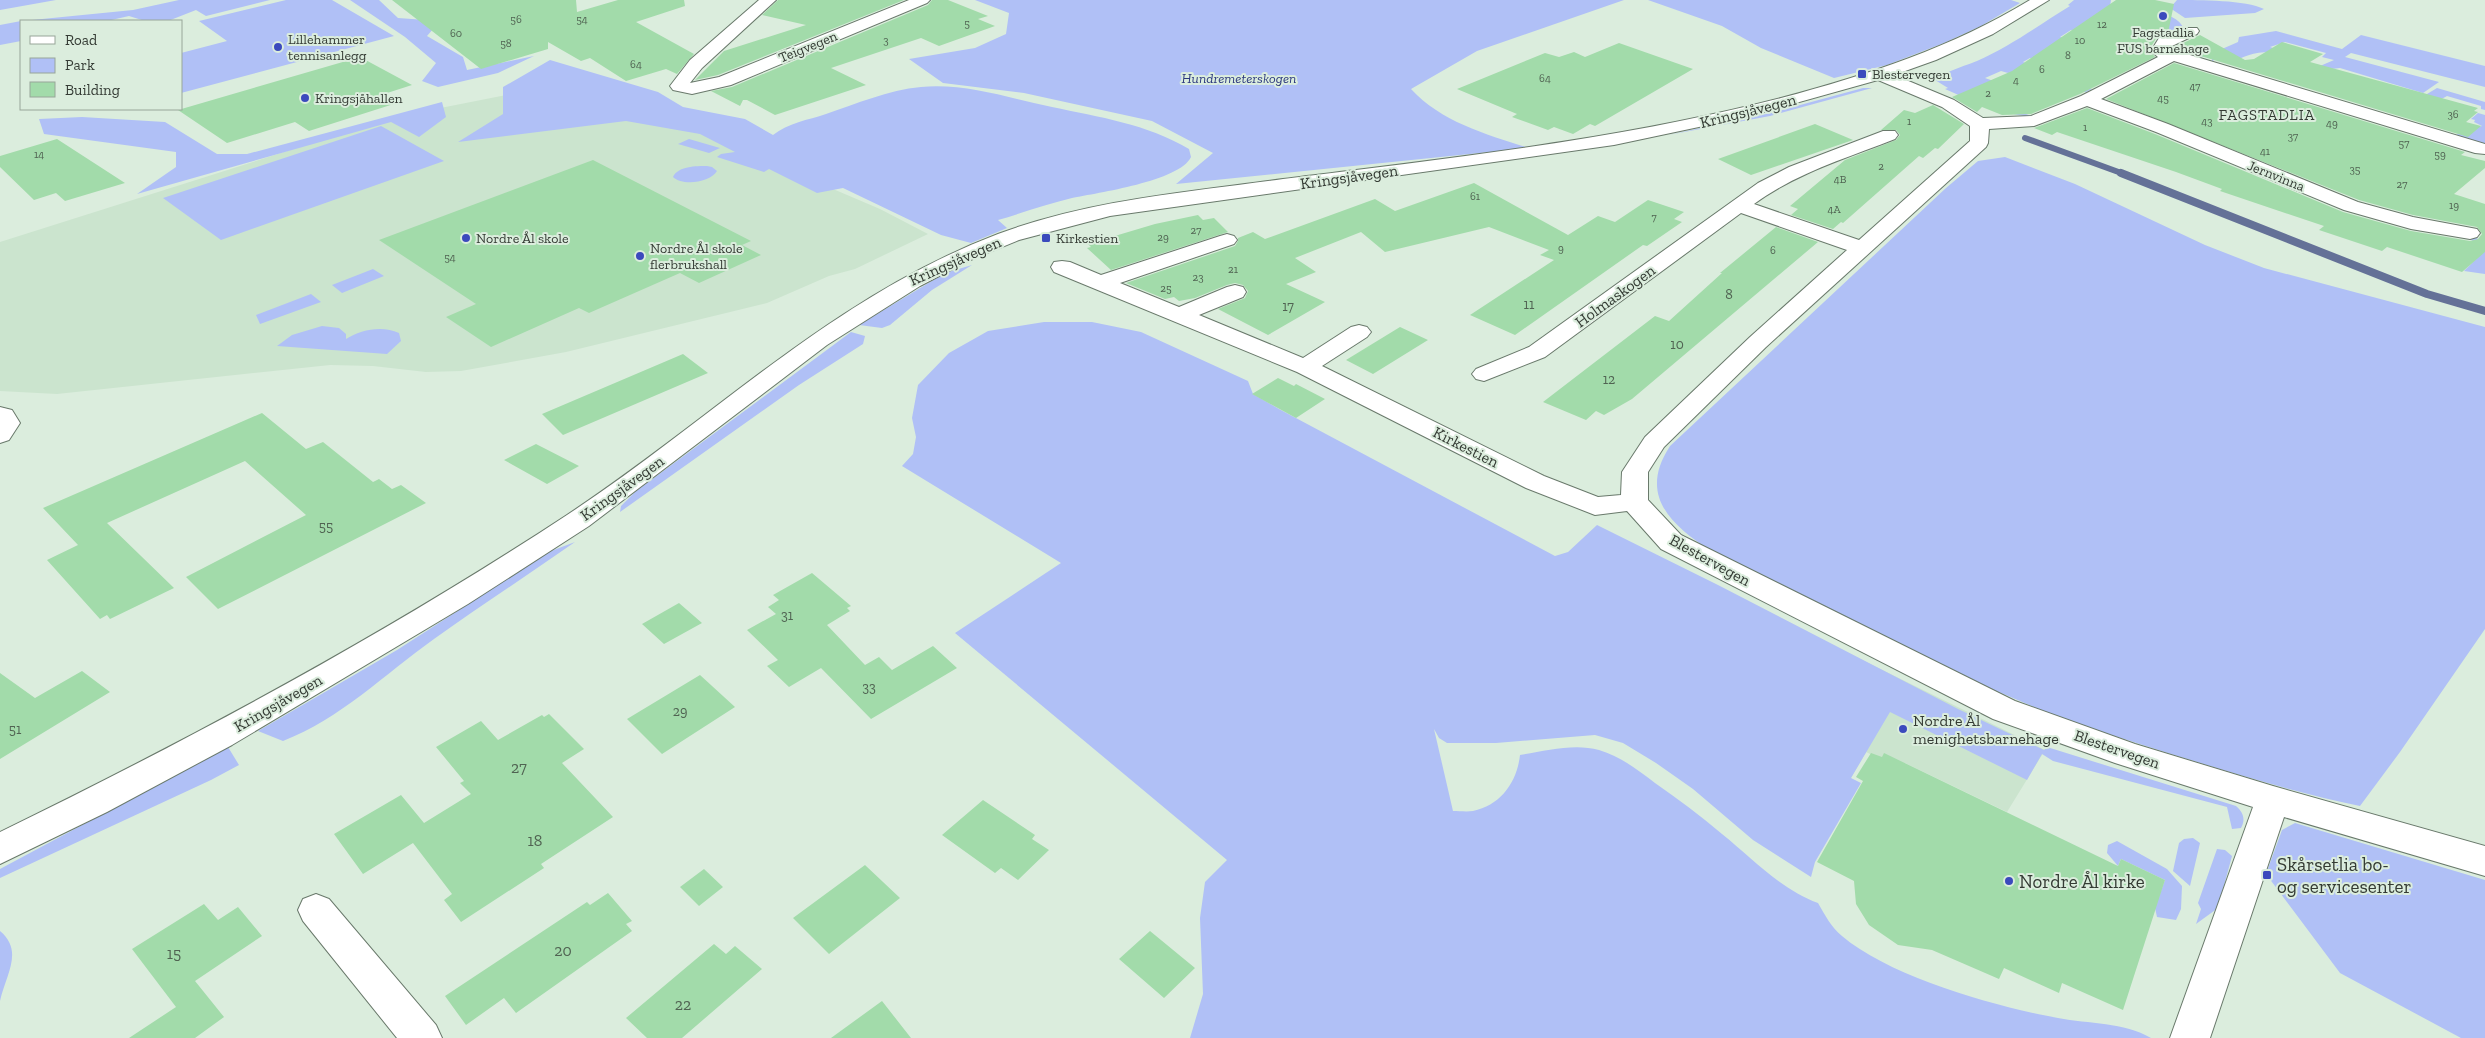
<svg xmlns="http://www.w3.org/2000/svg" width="2485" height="1038" font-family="'Zilla Slab',serif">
	<rect width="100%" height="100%" fill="#dbeddd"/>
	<!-- built -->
	<path fill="#cbe4ce" d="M556,85L680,124L880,209L928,234L855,269L829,276L767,303L566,352L461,371L426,372L373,366L330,365L57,394L0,391V242L395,117Z
		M1856,657L2045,750L2007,812L1905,763L1901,769L1866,752L1851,778Z"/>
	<!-- green -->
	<path fill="#b0c0f6" d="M0,0H56L0,10Z
		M179,0H270L206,16L196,10L168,21H145L129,16L107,21H22L133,10Z
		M286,0H332L394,36L181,93V53L227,41L199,21Z
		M350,0H379L398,18L440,21L427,36L463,57L467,70L534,56L498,73L438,87L422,81L436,63L405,37Z
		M975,0H1624L1477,51L1411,89C1441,122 1488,135 1529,148L1176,184L1213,153L1152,121L1024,93L943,83L909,59L975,48L1006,34L1009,13Z
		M1648,0H2011L2020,3L1981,26L1944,43L1887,65L1834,78L1761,48L1722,26Z
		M2074,0H2111L2110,7C2130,9 2176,8 2184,29C2177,32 2113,39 2105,38C2094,37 2082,33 2071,30L2060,37L2075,40L2047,63L2030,58L2023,62L2092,89L2086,92L2062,88L2001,71L1985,78L2019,90L2014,109L2031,116L2028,117L1990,109L1945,89L1948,88L1935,80C1941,73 1967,65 1977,61C2011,46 2039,25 2070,6L2068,5Z
		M2177,0C2200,0 2246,0 2264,9L2255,13L2185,18L2170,8Z
		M21,21V41L0,45V25Z
		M2276,31L2342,49L2361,35L2485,66V87L2351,53L2345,57L2439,82L2423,93L2340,68L2306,72L2334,60L2322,57L2326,53L2285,42L2270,47L2285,52C2267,51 2249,52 2234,62L2217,58L2211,62L2196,60L2197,57L2212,61V55L2204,57L2194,53L2222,49L2238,42L2239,37Z
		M550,60L658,92L683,107L745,119L773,135C788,123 808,120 826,114C856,104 888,90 921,87C966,83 1008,98 1052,107C1099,117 1147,124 1189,149L1191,157C1180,181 1097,193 1072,198C1047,204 1022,213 998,220L1007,228L971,243L941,235L843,188L817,193L769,169L764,172L717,157L721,154L735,152L700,134L626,121L458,142L503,114V87Z
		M1863,88H1872L1770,116L1668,135L1771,113Z
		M2437,88L2485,102V110L2481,109V106L2447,96L2438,101L2422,97Z
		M442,102L446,117L419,137L391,122L137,194L176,167V152L44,134L39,119L82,117L165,122L217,154H247Z
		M2478,113L2485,115V148L2453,138L2460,132L2482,126L2474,122L2475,120L2471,119Z
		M381,126L444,161L221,240L163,198Z
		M689,139L720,148L709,153L678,144Z
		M2005,157L2075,184L2205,245L2264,268L2485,327V629L2400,752L2360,806C2297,793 2236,774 2174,755C2122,738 2070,723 2020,701C1915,657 1813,602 1711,551C1670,524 1638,495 1670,446L1946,188L1978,161Z
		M707,166L712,167L717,171C710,183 682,186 673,177C678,166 696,166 707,166Z
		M2466,236L2476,237L2485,247V274L2464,271L2477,258L2478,245Z
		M972,265L932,290L890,325L882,328L859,325L945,273Z
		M373,269L384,276L342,293L332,285Z
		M311,294L321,302L260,324L256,315Z
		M1044,322H1092L1141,332L1248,381L1253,394L1279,409L1555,556L1568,552L1597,525L1718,585L1958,709L2044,750L2047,747L2236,806C2243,812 2246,819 2241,828L2232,829L2227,807L2053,761L2042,754L2027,780L1890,712L1851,778L1861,783L1815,862L1811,877L1753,840L1693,789L1656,763L1623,743L1595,735L1496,743H1447L1439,738L1434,729L1453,811C1459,811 1467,812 1473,811C1501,805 1517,782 1520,755C1545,751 1574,743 1599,750C1620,756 1638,770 1655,783C1678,799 1701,816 1722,834C1752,858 1780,889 1818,903C1825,915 1831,927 1842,936C1890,977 1997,1007 2058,1018C2089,1024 2124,1022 2151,1038H1190L1203,994L1200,918L1205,882L1227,860L955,633L1061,563L902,466L913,454L916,437L912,418L918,385L949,353L988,331Z
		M322,326L339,328L346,334V339C360,330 382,325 399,333L401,341L387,354L277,346L292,335Z
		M851,332L865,336L863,344L799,385L620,512L621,506L635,492Z
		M575,542C528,575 480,606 434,639C385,674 340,719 283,741L258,731L397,650L551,551Z
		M228,747L239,765L211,780L0,878V869Z
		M2295,823L2485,880V1038H2461L2340,973L2266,874L2282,830Z
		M2193,838L2200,843L2190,886L2173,871L2179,843L2184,839Z
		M2117,841L2167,869L2182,886L2181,909L2176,920L2157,917L2155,908L2165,880L2121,859L2118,866L2107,853L2108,845Z
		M2217,849L2225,850L2232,856L2218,908L2196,924L2201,909L2198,903Z
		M0,931C24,951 6,974 0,1001Z"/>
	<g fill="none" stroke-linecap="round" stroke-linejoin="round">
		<!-- stream-far1 -->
		<path stroke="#647197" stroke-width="6" d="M2025,138L2124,174"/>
		<!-- stream -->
		<path stroke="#647197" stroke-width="8" d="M2121,173L2427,294L2485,311"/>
	</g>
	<!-- building -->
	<path fill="#a2dbaa" d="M392,0H576L577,12L618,0H684L685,6L636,22L694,54L677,74L666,69L626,81L590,58L581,61L548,42V49L481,69Z
		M778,0H904L718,75L695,80L724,51L806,25L762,15Z
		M932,0H948L988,16L978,19L995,26L939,46L921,38L831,68L866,85L775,115L747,100H743L740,106L711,91L732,87L928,5Z
		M2116,0H2155L2174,4L2168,33L2157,37L2149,50L2155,57L2080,94L2031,114L2002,115L1982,107L1977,112L1952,97L2012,71Z
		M2200,35L2245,60L2254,59L2282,42L2323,54L2310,62L2478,108L2474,111L2478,112L2466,122L2481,126L2468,137L2191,53L2177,46Z
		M1619,43L1693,69L1595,126L1590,124L1573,134L1554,127L1548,130L1512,117L1517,114L1457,89L1545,53L1559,57L1574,52L1585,57Z
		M360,57L412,85L384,94L400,102L309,131L295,122L227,143L178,110Z
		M2174,63L2465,152L2461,155L2485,161V168L2454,194L2485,204V252L2462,272L2387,247L2382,251L2319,230L2324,226L2220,191L2222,189L2176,172L2057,132L2052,135L2034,128L2087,108L2155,134L2343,212L2411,231L2470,241L2478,239L2482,234L2477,227L2413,215L2359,200L2106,99Z
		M1933,105L1964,124L1938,149L1935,148L1923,158L1919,156L1843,223L1841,222L1833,229L1791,215L1798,209L1790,206L1845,160L1896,140L1900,135L1896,130H1881L1904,110L1915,113Z
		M1815,124L1853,140L1751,175L1718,159Z
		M57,139L125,183L65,201L56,193L34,200L0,167V156Z
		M593,160L751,241L742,245L761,255L699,283L680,273L589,313L579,308L491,347L446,317L476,304L379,240Z
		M1474,183L1568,235L1598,216L1615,222L1648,200L1684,212L1674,219L1682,222L1647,246L1643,245L1515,335L1470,315L1554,260L1540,255L1549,250L1489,227L1385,252L1361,232L1295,258L1316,272L1286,284L1325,302L1268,335L1218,309L1245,298L1248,291L1243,285L1235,283L1227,285L1195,298L1179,301L1174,297L1165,299L1126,283L1235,246L1238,241V238L1253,232L1265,239L1375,199L1395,211Z
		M1198,215L1203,220L1214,218L1228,232L1111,270L1087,248L1091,247L1088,244L1155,224Z
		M1776,227L1818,242L1632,399L1604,415L1596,411L1586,420L1543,402L1655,316L1669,321L1722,273H1720Z
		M1400,327L1428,340L1373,374L1346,360Z
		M683,354L708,373L563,435L542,414Z
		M1278,378L1294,386L1296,384L1325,399L1296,418L1252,394Z
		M262,413L306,449L323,442L373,482L379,479L392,489L401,485L426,503L218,609L186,577L306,515L245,461L107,523L174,588L110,619L107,615L100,619L47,560L78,545L43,508Z
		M536,444L579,466L547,484L504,460Z
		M812,573L851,606L847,608L850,611L827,625L865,665L879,657L892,670L933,646L957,668L871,719L821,668L789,687L767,666L778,660L747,630L776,614L768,607L779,600L773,595Z
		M679,603L702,623L664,644L642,624Z
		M82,671L110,692L0,759V673L35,698Z
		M700,675L735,707L662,754L627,719Z
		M549,714L584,749L562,763L613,817L541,864L544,868L461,922L444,900L452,894L413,843L363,874L334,834L401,795L424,823L471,794L460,783L464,781L436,747L481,721L498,740L542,715L544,717Z
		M1871,753L1882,757L1884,753L2118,866L2121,859L2165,880L2123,1010L2062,983L2059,993L2004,968L1999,979L1932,950L1898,945L1869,925L1856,904L1854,881L1817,862L1863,781L1856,777Z
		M983,800L1035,835L1032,839L1049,850L1018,880L1001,868L995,873L942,835Z
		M865,865L900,898L829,954L793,918Z
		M704,869L723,887L699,906L680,887Z
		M608,893L632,921L626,924L632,931L516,1013L504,998L466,1025L445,996L587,902L590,905Z
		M204,904L218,920L238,907L262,936L195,981L224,1017L195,1038H129L176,1007L132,949Z
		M1150,931L1195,968L1164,998L1119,959Z
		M714,944L726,954L735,946L762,969L682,1038H647L626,1018Z
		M882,1001L911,1038H831Z"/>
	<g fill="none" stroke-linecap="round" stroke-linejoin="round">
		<defs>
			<path id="minor" d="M759,0H776L702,68L690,83L719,77L909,0H930L927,3L731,85L692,94L673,90L670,86L690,60Z
				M2030,0H2049L1993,34L1936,60L1894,75L1954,100L1983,118L2031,116L2081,96L2158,57L2151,51L2159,38L2185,28H2197L2199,31L2197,34L2172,46L2188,52L2190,55L2485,144V154L2475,153L2174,61L2101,99L2168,124L2358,202L2413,217L2477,229L2480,233L2477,237L2470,239L2411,229L2344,210L2156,132L2087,106L2034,126L1989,129L1988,143L1986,147L1766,347L1664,447L1648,472V500L1681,535L2015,701L2135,744L2273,786L2485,846V876L2284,817L2210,1038H2170L2253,807L2115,763L1993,719L1661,549L1627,511L1595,515L1526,488L1297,372L1054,272L1051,267L1054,262L1062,261L1070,262L1101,275L1220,236L1227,234L1234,236L1237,240L1234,244L1120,283L1179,307L1227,287L1235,285L1243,287L1246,292L1243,297L1199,315L1303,358L1351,327L1359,325L1367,327L1371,332L1367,337L1322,366L1544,476L1598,497L1621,495L1622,472L1645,437L1750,337L1847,250L1741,213L1545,357L1484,381L1476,379L1472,374L1476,369L1529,347L1758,183L1789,167L1883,131H1895L1898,135L1895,139C1847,158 1796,173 1754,204L1859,240L1970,141V126L1942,107L1878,80L1746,117L1614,145L1110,216L1019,240L968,261L920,286L827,345L589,526L468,604L232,745L107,812L0,864V832C195,737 386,634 567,515C712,420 832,297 998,234C1088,200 1188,192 1283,179C1450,158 1618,140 1781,98C1868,75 1953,47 2030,0Z
				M0,407L12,410L20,423L9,440L0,443Z
				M316,894L329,899L436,1025L442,1038H397L303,921L298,910L303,899Z"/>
		</defs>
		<!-- minor casing -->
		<use href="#minor" stroke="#69796b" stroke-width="2"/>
		<!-- minor -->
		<use href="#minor" fill="#fff" fill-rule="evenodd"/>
	</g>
	<!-- markers -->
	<g fill="#3b4abd" stroke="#dbeddd" stroke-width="2">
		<circle cx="2163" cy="16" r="5"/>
		<circle cx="278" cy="47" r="5"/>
		<rect x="1857" y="69" width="10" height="10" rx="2.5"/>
		<circle cx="305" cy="98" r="5"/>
		<circle cx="466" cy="238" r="5"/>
		<rect x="1041" y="233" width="10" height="10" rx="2.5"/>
		<circle cx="640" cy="256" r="5"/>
		<circle cx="1903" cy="729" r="5"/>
		<rect x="2262" y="870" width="10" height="10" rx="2.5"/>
		<circle cx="2009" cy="881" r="5"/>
	</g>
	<g text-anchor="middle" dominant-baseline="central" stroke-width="4" stroke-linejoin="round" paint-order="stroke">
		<!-- far-number labels -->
		<g font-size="11" fill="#506352">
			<text x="516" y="19">56</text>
			<text x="582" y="19">54</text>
			<text x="967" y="23">5</text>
			<text x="2102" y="24">12</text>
			<text x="456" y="33">60</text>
			<text x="886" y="40">3</text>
			<text x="2080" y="40">10</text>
			<text x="506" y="43">58</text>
			<text x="2068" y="55">8</text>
			<text x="636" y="64">64</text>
			<text x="2042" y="69">6</text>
			<text x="1545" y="78">64</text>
			<text x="2016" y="80">4</text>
			<text x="2195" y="86">47</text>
			<text x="1988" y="93">2</text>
			<text x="2163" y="98">45</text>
			<text x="2453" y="114">36</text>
			<text x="1909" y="121">1</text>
			<text x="2207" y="121">43</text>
			<text x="2332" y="123">49</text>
			<text x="2085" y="127">1</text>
			<text x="2293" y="136">37</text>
			<text x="2404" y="143">57</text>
			<text x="2265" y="151">41</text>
			<text x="39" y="154">14</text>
			<text x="2440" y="154">59</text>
			<text x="1881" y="166">2</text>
			<text x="2355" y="169">35</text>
			<text x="1840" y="179">4B</text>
			<text x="2402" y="184">27</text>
			<text x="1475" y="196">61</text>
			<text x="2454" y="205">19</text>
			<text x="1834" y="209">4A</text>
			<text x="1654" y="217">7</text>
			<text x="1196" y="230">27</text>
			<text x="1163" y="237">29</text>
			<text x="1561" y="248">9</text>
			<text x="1773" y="250">6</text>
			<text x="450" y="257">54</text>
			<text x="1233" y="269">21</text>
			<text x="1198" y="277">23</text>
			<text x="1166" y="288">25</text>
		</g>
		<!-- far-poi labels -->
		<g font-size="14" fill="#343b34" stroke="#dbeddd" text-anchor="start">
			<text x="2163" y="32" text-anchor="middle">Fagstadlia<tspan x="2163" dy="16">FUS barnehage</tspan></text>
			<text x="288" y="39">Lillehammer<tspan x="288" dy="16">tennisanlegg</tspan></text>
			<text x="1872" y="74">Blestervegen</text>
			<text x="315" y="98">Kringsjåhallen</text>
			<text x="476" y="238">Nordre Ål skole</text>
			<text x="1056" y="238">Kirkestien</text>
			<text x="650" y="248">Nordre Ål skole<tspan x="650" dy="16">flerbrukshall</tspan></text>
		</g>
		<!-- far-street labels -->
		<g font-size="14" fill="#343b34" stroke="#dbeddd">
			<text transform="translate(808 47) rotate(-22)">Teigvegen</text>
			<text transform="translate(2276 176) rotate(22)">Jernvinna</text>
		</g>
		<!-- far-park labels -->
		<g font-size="14" font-style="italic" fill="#2c387e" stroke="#dbeddd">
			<text x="1239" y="78">Hundremeterskogen</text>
		</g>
		<!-- number labels -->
		<g font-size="14" fill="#506352">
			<text x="1729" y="294">8</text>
			<text x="1529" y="304">11</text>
			<text x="1288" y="306">17</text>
			<text x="1677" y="344">10</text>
			<text x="1609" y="379">12</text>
			<text x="326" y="526">55</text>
			<text x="787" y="615">31</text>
			<text x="869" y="687">33</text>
			<text x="680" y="711">29</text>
			<text x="15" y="729">51</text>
		</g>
		<!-- far-neighbourhood labels -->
		<g font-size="15" letter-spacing="1" fill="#343b34" stroke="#dbeddd">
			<text x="2267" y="115">FAGSTADLIA</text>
		</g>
		<!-- street labels -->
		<g font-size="16" fill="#343b34" stroke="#dbeddd">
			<text transform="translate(1748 111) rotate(-14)">Kringsjåvegen</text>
			<text transform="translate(1349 177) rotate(-8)">Kringsjåvegen</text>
			<text transform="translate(955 261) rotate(-24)">Kringsjåvegen</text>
			<text transform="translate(1615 296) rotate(-36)">Holmaskogen</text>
			<text transform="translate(1466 447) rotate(27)">Kirkestien</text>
			<text transform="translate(622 488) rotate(-36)">Kringsjåvegen</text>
			<text transform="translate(1710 560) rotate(29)">Blestervegen</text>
			<text transform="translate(278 703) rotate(-30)">Kringsjåvegen</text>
			<text transform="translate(2117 749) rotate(19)">Blestervegen</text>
		</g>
		<!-- poi labels -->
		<g font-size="16" fill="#343b34" stroke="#dbeddd" text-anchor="start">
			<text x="1913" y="720">Nordre Ål<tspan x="1913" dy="18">menighetsbarnehage</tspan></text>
		</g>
		<!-- near-number labels -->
		<g font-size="16" fill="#506352">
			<text x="519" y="767">27</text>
			<text x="535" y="840">18</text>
			<text x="563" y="950">20</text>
			<text x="174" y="953">15</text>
			<text x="683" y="1004">22</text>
		</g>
		<!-- near-poi labels -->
		<g font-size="19" fill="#343b34" stroke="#dbeddd" text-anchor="start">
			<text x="2277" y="864">Skårsetlia bo-<tspan x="2277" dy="22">og servicesenter</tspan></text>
			<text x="2019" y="881">Nordre Ål kirke</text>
		</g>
	</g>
	<!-- legend -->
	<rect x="20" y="20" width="162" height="90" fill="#dbeddd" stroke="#98a699"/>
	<rect x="30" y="36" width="25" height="8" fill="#ffffff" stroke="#98a699"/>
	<text x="65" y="45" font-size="15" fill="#343b34">Road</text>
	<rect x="30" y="58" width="25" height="15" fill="#b0c0f6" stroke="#98a699"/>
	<text x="65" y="70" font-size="15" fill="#343b34">Park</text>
	<rect x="30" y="82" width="25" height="15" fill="#a2dbaa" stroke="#98a699"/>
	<text x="65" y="95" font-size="15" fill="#343b34">Building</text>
</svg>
